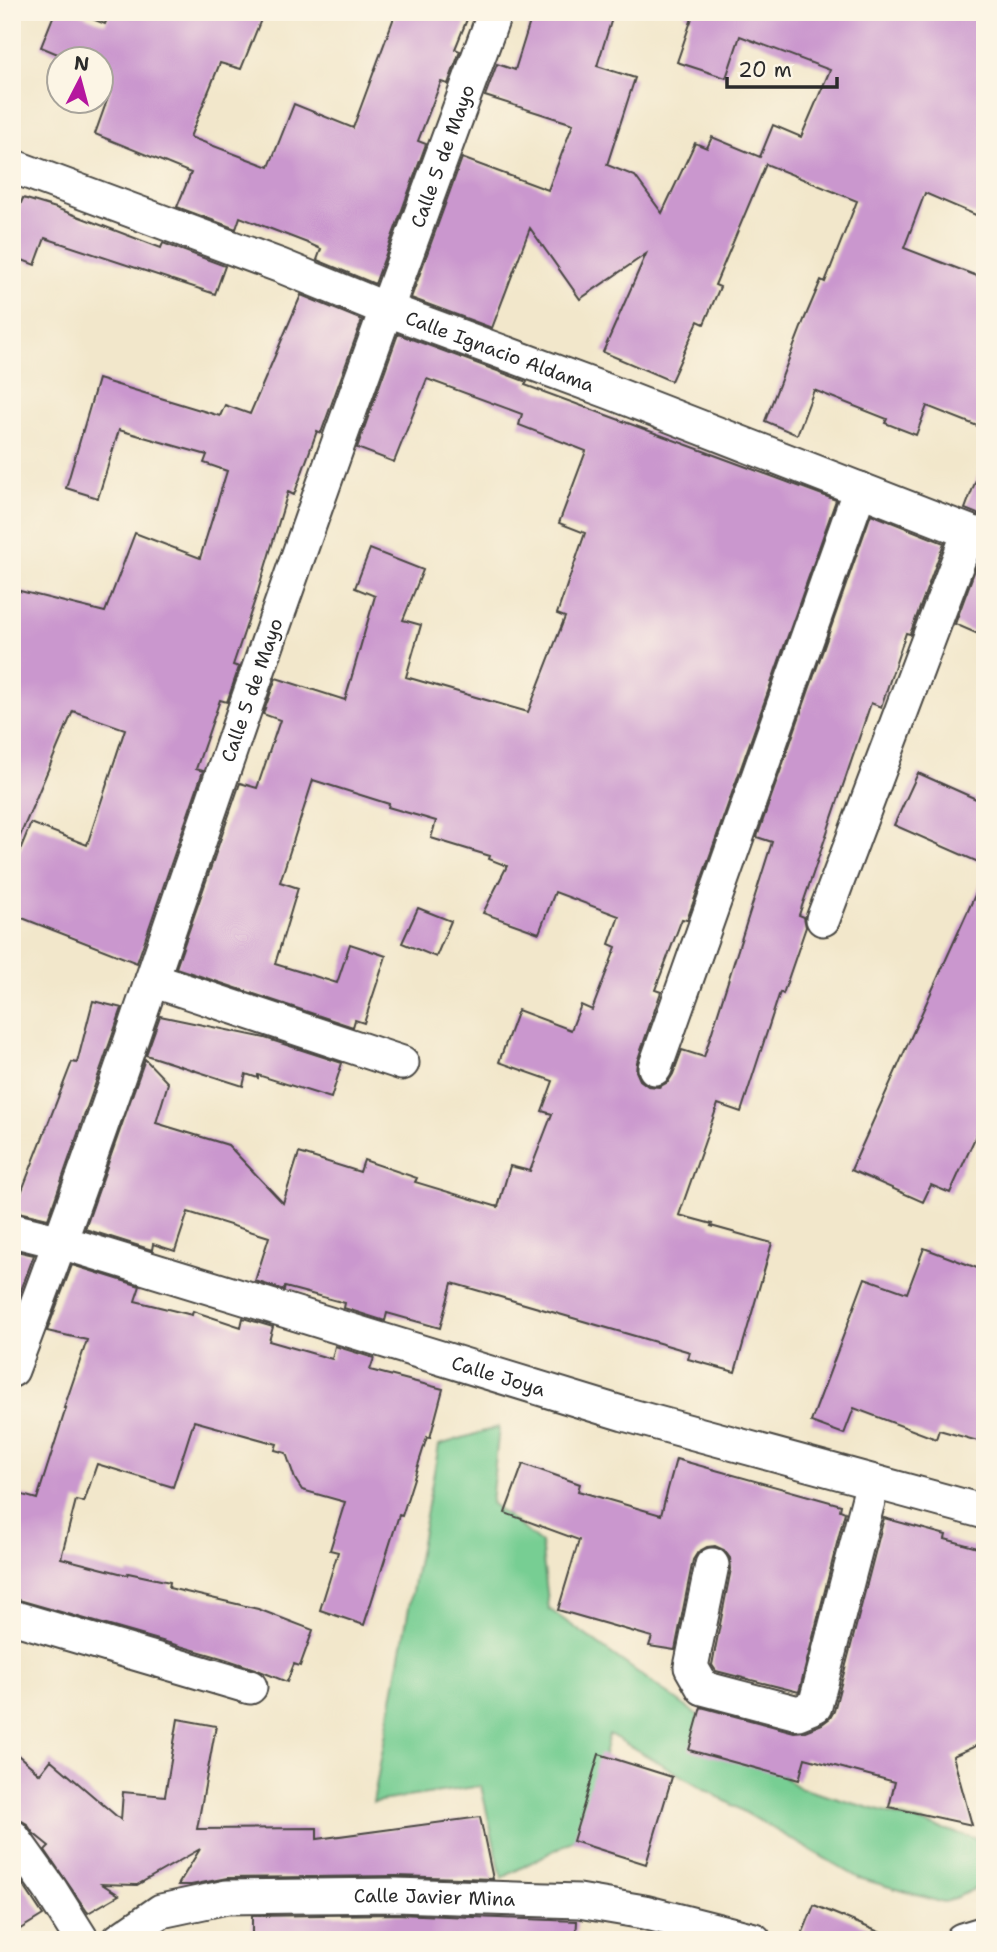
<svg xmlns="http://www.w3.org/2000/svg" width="997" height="1952" font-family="'Shantell Sans',sans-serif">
	<rect width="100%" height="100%" fill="#fcf5e5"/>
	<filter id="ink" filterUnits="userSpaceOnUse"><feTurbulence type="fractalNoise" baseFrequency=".0143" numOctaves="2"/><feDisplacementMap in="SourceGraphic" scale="14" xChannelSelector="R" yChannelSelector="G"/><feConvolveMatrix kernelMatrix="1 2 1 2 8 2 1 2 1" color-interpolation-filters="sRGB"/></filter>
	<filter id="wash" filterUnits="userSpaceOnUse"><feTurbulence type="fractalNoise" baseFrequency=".00686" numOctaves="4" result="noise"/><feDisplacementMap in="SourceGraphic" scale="28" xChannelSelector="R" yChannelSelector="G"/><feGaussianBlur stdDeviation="1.57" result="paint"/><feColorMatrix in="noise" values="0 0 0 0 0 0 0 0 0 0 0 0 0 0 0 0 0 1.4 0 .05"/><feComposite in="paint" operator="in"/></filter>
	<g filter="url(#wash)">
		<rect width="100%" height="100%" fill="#f2e7cb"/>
		<!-- green -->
		<path fill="#77ce93" stroke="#517c5f" stroke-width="2" d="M499,1427L491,1503L541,1543L549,1609L800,1788L985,1841V1884L944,1903L859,1878L609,1734L585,1834L502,1878L481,1786L373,1802L439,1445Z"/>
		<g id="blocks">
			<!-- building -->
			<path fill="#ca97ce" d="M55,12H75L105,24L110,12H264L241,69L220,63L190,137L269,167L294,104L353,128L396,12H470L455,49L460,51L448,84L441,82L418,141L426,144L375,284L317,260L321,249L310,244L240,217L236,229L177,207L191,173L95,134L111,89L102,85V60H72L41,47Z
				M533,12H614L597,66L635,78L607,165L635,176L662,213L695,143L707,148L712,137L760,157L773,125L801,137L830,70L740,36L726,78L677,62L692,18L685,15V12H985V219L925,193L904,248L985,279V429L927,406L916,435L885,423L887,419L814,390L797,435L765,421L804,320L821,280L825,282L857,201L766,164L715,285L720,287L704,324L698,321L671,381L603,352L646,254L580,299L530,228L492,328L411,298L462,158L548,190L573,124L485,96L497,64L515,70Z
				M23,198L56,208L161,248L163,243L225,266L215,294L45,238L35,265L12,256V225Z
				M301,295L362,320L321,433L317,431L294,495L288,492L258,591L233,665L239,667L227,702L220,700L196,769L203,771L137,963L12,914V870L31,823L87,845L125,729L73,711L12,855V589L105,612L135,533L200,558L227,471L204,463L207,455L119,430L98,498L66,488L98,379L220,416L225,405L250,414Z
				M398,334L527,382L525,385L836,500L687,920L682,919L655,990L661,992L637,1062L636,1071L640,1080L648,1086L659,1087L668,1082L673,1074L682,1050L704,1057L772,842L757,837L871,514L944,543L910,634L906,633L881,707L871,703L799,915L804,917L806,927L783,994L780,992L741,1112L718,1104L679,1215L712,1224L711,1226L772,1243L735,1372L688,1359L690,1352L452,1283L440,1328L387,1313L385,1321L344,1308L345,1303L285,1287L284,1290L255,1281L269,1237L188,1212L175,1251L153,1244L152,1250L85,1229L145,1059L168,1083L156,1123L228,1145L283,1203L299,1153L360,1172L364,1160L417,1178L415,1182L498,1207L510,1166L530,1171L552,1114L542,1111L553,1081L499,1062L518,1010L571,1030L581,1005L592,1010L616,947L609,944L619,916L555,892L539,933L483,913L507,866L489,859L490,856L431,838L436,821L388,807L389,804L313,780L280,882L298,888L275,964L337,983L350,944L386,956L364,1023L355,1020L353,1027L176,968L240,783L257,788L280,720L263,714L276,678L345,700L375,596L355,588L370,549L423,570L403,620L421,625L406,677L528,712L565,617L557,614L585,533L559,523L586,451L519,425L522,414L427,379L394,462L357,448Z
				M982,464H985V517L965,509Z
				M980,556L985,557V637L955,624Z
				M918,773L985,803V865L894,825Z
				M985,873V1116L950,1193L931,1185L923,1202L851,1170Z
				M418,908L451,921L436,957L402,943Z
				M93,1001L122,1008L48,1219L14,1211L72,1062L77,1063Z
				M160,1016L265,1038L342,1063L331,1098L258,1075V1078L246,1074L243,1086L146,1055Z
				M924,1248L985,1271V1443L939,1430L936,1439L854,1408L844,1434L811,1422L865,1278L907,1293Z
				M12,1250L34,1255L12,1315Z
				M72,1265L140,1286L135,1301L192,1315L193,1311L241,1327L243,1318L273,1327L269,1341L332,1359L335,1346L374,1358L370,1370L443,1389L430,1438L427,1437L402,1516L399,1515L364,1625L320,1610L338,1552L330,1550L345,1502L302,1490L295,1479L286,1453L275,1450L277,1444L194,1421L173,1487L97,1464L84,1502L76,1500L61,1558L127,1575L128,1573L170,1582L169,1588L258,1609L313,1630L300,1666L294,1664L287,1682L255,1669L225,1659L12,1598V1492L37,1499L66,1408H64L87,1340L47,1331Z
				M676,1459L841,1505L840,1510L845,1512L799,1692L716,1671L712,1665L731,1569L730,1558L724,1550L715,1546L707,1547L698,1552L693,1560L675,1650L649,1646L652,1637L558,1610L579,1540L505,1513L523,1464L580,1484L578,1491L661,1515Z
				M884,1518L946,1535L945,1539L985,1550V1742L953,1756L972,1825L889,1807L895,1782L805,1758L799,1780L689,1750L701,1707L794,1732L805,1731L822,1724L830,1718L834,1711Z
				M178,1719L216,1726L197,1829L317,1828V1839L480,1817L493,1879L396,1876L227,1878L191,1885H178L200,1849L137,1885L102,1884L119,1895L88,1913L45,1850L49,1846L33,1833L27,1824L12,1815V1750L40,1774L51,1760L121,1820L123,1792L165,1796Z
				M599,1754L672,1777L646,1864L573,1841Z
				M18,1877L43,1915L12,1934V1883Z
				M814,1905L896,1939V1940H821L801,1937Z
				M395,1914L577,1921L576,1940H252V1916Z"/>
		</g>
	</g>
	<g filter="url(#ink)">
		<use href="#blocks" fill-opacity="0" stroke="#494743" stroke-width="2"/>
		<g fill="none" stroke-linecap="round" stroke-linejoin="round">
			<defs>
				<g id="street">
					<path id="s1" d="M12,166L281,266L386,309L610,392L985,538"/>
					<path d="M823,919L969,532"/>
					<path d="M152,980L402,1063"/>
					<path d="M655,1068L860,489"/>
					<path id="s2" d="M12,1230L61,1242L624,1414L985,1512"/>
					<path id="s3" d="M12,1370C88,1172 155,970 224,769C311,516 402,264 495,12"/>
					<path d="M712,1565L691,1667L703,1688L798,1713L815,1706L873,1482"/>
					<path d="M12,1617L250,1687"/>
					<path d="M12,1836L50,1889L82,1940"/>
					<path id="s4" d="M119,1940L161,1911L227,1897L395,1895L579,1901L644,1912L754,1940"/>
					<path d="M962,1940L985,1933"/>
				</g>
			</defs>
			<!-- street casing -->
			<use href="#street" stroke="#494743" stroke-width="37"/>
			<!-- street -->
			<use href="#street" stroke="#fff" stroke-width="33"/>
		</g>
	</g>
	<g text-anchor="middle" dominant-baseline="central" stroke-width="6" stroke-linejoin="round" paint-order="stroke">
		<!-- street labels -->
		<g font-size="19" fill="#2b2b2b" stroke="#fcf5e5">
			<text stroke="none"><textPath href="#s3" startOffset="1288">Calle 5 de Mayo</textPath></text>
			<text stroke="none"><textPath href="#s1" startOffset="522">Calle Ignacio Aldama</textPath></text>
			<text stroke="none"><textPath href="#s3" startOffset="721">Calle 5 de Mayo</textPath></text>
			<text stroke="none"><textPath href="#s2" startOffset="508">Calle Joya</textPath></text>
			<text stroke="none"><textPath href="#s4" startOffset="326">Calle Javier Mina</textPath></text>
		</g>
	</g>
	<!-- margin -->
	<rect width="997" height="1952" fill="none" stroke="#fcf5e5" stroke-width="42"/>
	<!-- north arrow -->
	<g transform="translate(80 80) rotate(6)"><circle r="33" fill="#fcf5e5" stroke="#a8a49b" stroke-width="2"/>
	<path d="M0-5L12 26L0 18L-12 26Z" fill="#b5179e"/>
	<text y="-10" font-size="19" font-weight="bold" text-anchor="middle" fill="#2b2b2b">N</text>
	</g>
	<!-- scale -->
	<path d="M727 77v10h110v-10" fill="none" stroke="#2b2b2b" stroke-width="3.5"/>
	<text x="738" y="77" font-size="21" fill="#2b2b2b" stroke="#fcf5e5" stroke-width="5" paint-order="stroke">20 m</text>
</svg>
